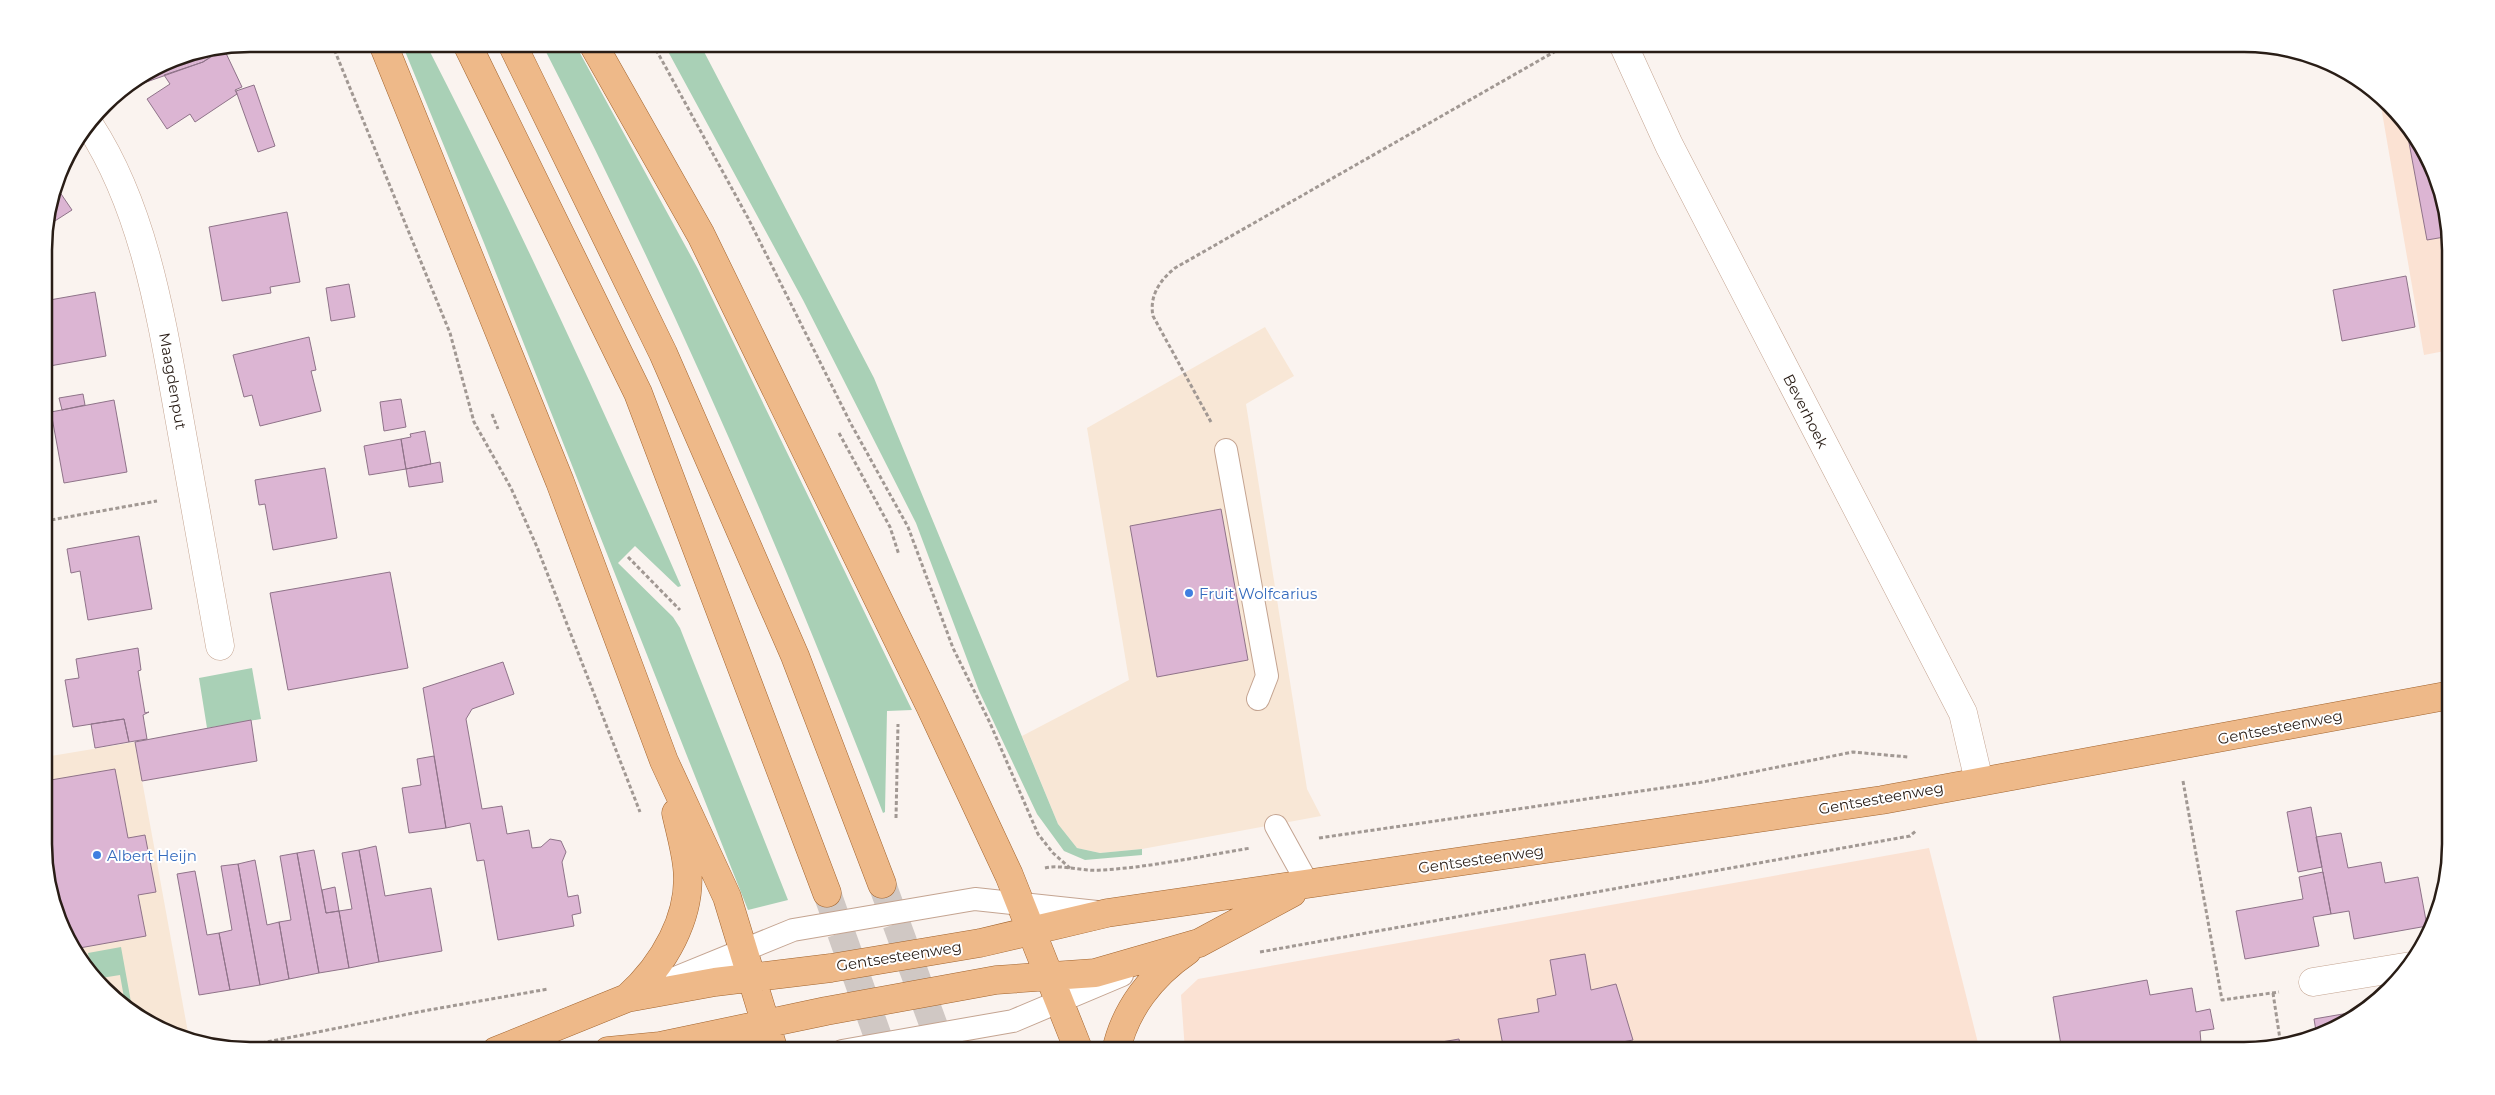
<svg xmlns="http://www.w3.org/2000/svg" width="2495" height="1095" font-family="Montserrat,sans-serif">
	<rect width="100%" height="100%" fill="#faf3ef"/>
	<!-- commercial -->
	<path fill="#f8e7d6" d="M1265,327L1294,376L1246,404L1307,789L1321,816L1142,849L1100,853L1077,848L1058,824L1022,736L1129,680L1087,428Z
		M135,742L189,1038L172,1036L125,1009L87,971L60,924L46,872L45,757Z"/>
	<!-- built -->
	<path fill="#fbe2d3" d="M2379,95L2408,124L2435,171L2450,224V350L2424,355Z
		M1929,848L1980,1051H1185L1181,995L1198,979Z"/>
	<!-- green -->
	<path fill="#a9d0b6" d="M402,44H426C517,221 601,403 681,586L678,587L635,546L618,563L673,617L680,628L788,900L748,910L484,243Z
		M542,44H575L698,269L912,710L887,711L885,812L883,813C782,551 670,293 542,44Z
		M664,44H700L874,378L1058,824L1077,848L1100,853L1142,849V855L1085,860L1064,851L1037,814L979,691L916,523L803,300Z
		M252,668L261,719L207,728L199,678Z
		M121,947L133,1013L126,1009L120,975L95,979L92,976L88,953Z"/>
	<!-- building -->
	<path fill="#dcb5d3" stroke="#8f7389" d="M222,49L203,62L138,85L136,81L172,59Z
		M224,49L242,87L235,90L237,94L195,122L190,114L167,129L147,99L170,84L164,75L203,62Z
		M254,85L275,146L258,152L236,91Z
		M2405,121L2435,171L2450,224V236L2427,240Z
		M57,188L72,210L47,226Z
		M287,212L300,282L270,287L271,293L222,301L209,227Z
		M2406,276L2415,327L2342,341L2333,290Z
		M349,284L355,317L331,321L326,288Z
		M95,292L106,356L44,367V301Z
		M309,337L316,370L311,371L321,411L260,426L252,395L244,397L233,355Z
		M83,394L85,405L62,410L59,398Z
		M401,399L406,427L384,431L380,402Z
		M114,400L127,472L64,483L51,412Z
		M425,431L431,464L406,469L401,439L411,437L410,434Z
		M401,439L406,469L369,475L364,446Z
		M440,462L443,482L409,487L406,469Z
		M325,468L337,538L273,550L265,504L259,505L255,480Z
		M1221,509L1248,660L1157,677L1130,526Z
		M139,536L152,609L88,620L80,571L71,573L67,549Z
		M390,572L408,668L288,690L270,593Z
		M138,648L141,670L138,671L145,713L149,712L143,715L147,739L129,742L124,719L73,727L65,680L79,678L76,659Z
		M503,662L514,694L472,709L466,719L482,809L502,806L507,834L529,830L532,848L541,847L550,839L561,841L566,852L562,862L568,897L578,895L581,913L572,915L574,926L498,940L484,860L477,861L470,823L446,828L423,688Z
		M124,719L129,742L95,748L91,724Z
		M251,720L257,761L142,781L135,742Z
		M434,756L446,828L409,833L402,788L421,785L417,759Z
		M115,769L128,838L145,835L156,892L138,895L146,936L74,949L60,924L46,872L45,781Z
		M2311,807L2322,867L2298,872L2287,812Z
		M2341,833L2348,868L2381,862L2385,883L2418,877L2427,926L2354,939L2349,911L2331,914L2316,837Z
		M376,846L385,896L431,888L442,951L379,962L359,850Z
		M314,850L326,913L339,911L349,968L319,973L297,853Z
		M359,850L379,962L349,968L339,911L352,909L342,853Z
		M297,853L319,973L289,979L279,922L291,920L280,856Z
		M255,860L267,925L279,922L289,979L260,985L238,864Z
		M238,864L260,985L230,990L219,933L232,930L221,866Z
		M195,871L207,935L219,933L230,990L199,995L177,874Z
		M2323,872L2331,914L2313,917L2319,946L2245,959L2236,911L2303,899L2299,877Z
		M335,887L339,911L326,913L322,890Z
		M1585,954L1591,990L1616,984L1633,1040L1601,1046L1602,1050L1598,1051H1556L1555,1046L1530,1051H1504L1498,1019L1539,1012L1537,999L1556,995L1550,960Z
		M2147,980L2150,995L2192,988L2196,1012L2210,1009L2214,1029L2200,1031L2201,1043L2160,1051H2062L2053,997Z
		M2366,1010L2360,1016L2317,1037L2314,1019Z
		M1459,1039L1461,1051H1419L1418,1046Z
		M1555,1046L1556,1051H1530Z"/>
	<g fill="none" stroke-linecap="round" stroke-linejoin="round">
		<!-- primary-tunnel -->
		<path stroke="#d0c8c4" stroke-width="28" stroke-dasharray="28 14" stroke-linecap="butt" d="M882,884L943,1051
			M827,893L883,1051"/>
		<defs>
			<path id="lane" d="M1226,450L1267,676L1258,699
				M1276,826L1308,884
				M658,985L793,930L975,899L1097,912
				M681,1047L752,1051
				M842,1051L1013,1021L1122,975"/>
			<path id="street" d="M1623,44L1669,145L1963,713L1979,781
				M90,126C144,209 161,316 178,411C192,489 206,568 220,646
				M2313,982L2411,966"/>
			<path id="primary" d="M383,44L560,482L664,761L727,897L774,1051
				M467,44L638,393L827,893
				M512,44L663,353L795,656L882,884
				M593,44L701,235L930,706L1009,875L1079,1051
				M627,998C663,966 693,916 687,866C685,848 680,831 676,813
				M496,1051L627,998L715,982L831,968L980,943L1107,913L1882,800L2451,695
				M608,1051L660,1046L826,1011L996,980L1095,973L1199,943L1292,893
				M1116,1051C1125,1009 1152,975 1187,951"/>
		</defs>
		<!-- lane casing -->
		<use href="#lane" stroke="#c4a491" stroke-width="24"/>
		<!-- street casing -->
		<use href="#street" stroke="#c4a491" stroke-width="29"/>
		<!-- primary casing -->
		<use href="#primary" stroke="#a2642e" stroke-width="29"/>
		<!-- path -->
		<path stroke="#a19893" stroke-width="3" stroke-dasharray="4 2.5" stroke-linecap="butt" d="M332,44L450,333L474,422L511,488L537,547L640,812
			M653,44L748,218L851,424L908,527L953,648L990,723L1038,834L1053,853L1071,869
			M492,414L498,429
			M1211,422L1153,316C1149,296 1160,280 1175,268L1568,44
			M839,433L890,527L899,555
			M45,521L157,501
			M628,557L680,610
			M2183,781L2222,1000L2279,992
			M896,818L898,724
			M1319,838L1703,782L1853,752L1908,757
			M1045,868C1063,864 1083,872 1102,870C1152,867 1202,856 1251,848
			M1260,952L1910,836L1917,830
			M2273,993L2281,1046
			M236,1048L429,1010L548,989"/>
		<!-- lane -->
		<use href="#lane" stroke="#fff" stroke-width="22"/>
		<!-- street -->
		<use href="#street" stroke="#fff" stroke-width="28"/>
		<!-- primary -->
		<use href="#primary" stroke="#eeb989" stroke-width="28"/>
	</g>
	<!-- markers -->
	<g fill="#3f7fe0" stroke="#fff" stroke-width="2">
		<circle cx="1189" cy="593" r="5"/>
		<circle cx="97" cy="855" r="5"/>
	</g>
	<g text-anchor="middle" dominant-baseline="central" stroke-width="4" stroke-linejoin="round" paint-order="stroke">
		<!-- street labels -->
		<g font-size="15" fill="#291d16" stroke="#fff">
			<text transform="translate(173 381) rotate(80)">Maagdenput</text>
			<text transform="translate(1806 411) rotate(63)">Beverhoek</text>
			<text transform="translate(2280 727) rotate(-11)">Gentsesteenweg</text>
			<text transform="translate(1881 798) rotate(-10)">Gentsesteenweg</text>
			<text transform="translate(1481 859) rotate(-8)">Gentsesteenweg</text>
			<text transform="translate(899 956) rotate(-9)">Gentsesteenweg</text>
		</g>
		<!-- shop labels -->
		<g font-size="15" fill="#366cbe" stroke="#fff" text-anchor="start">
			<text x="1199" y="593">Fruit Wolfcarius</text>
			<text x="107" y="855">Albert Heijn</text>
		</g>
	</g>
	<!-- crop -->
	<path d="M0 0H2495V1095H0ZM250 52H2244A198 198 0 0 1 2442 250V844A198 198 0 0 1 2244 1042H250A198 198 0 0 1 52 844V250A198 198 0 0 1 250 52Z" fill="#fff" fill-rule="evenodd"/>
	<path fill="none" stroke="#291d16" stroke-width="2.5" d="M250 52H2244A198 198 0 0 1 2442 250V844A198 198 0 0 1 2244 1042H250A198 198 0 0 1 52 844V250A198 198 0 0 1 250 52Z"/>
</svg>
